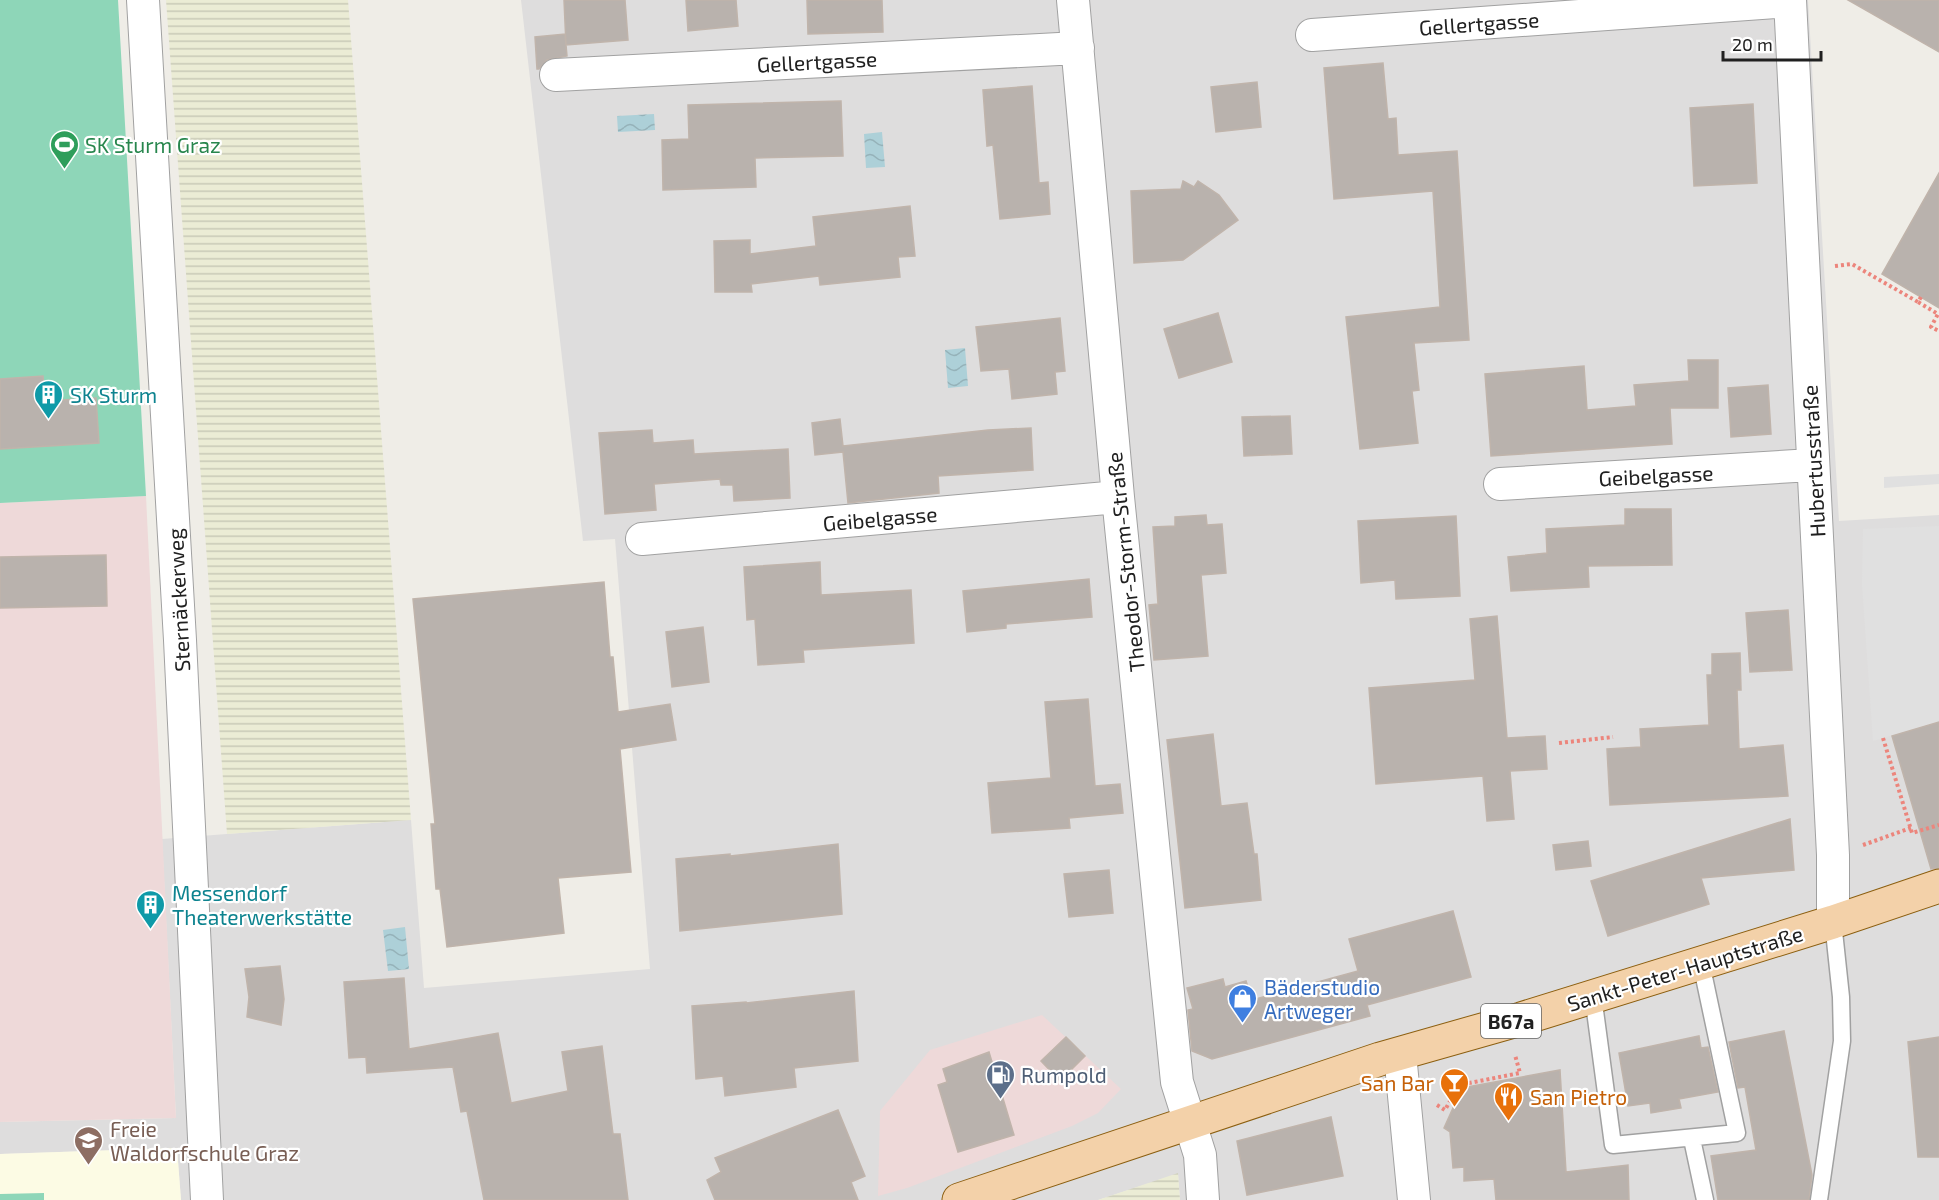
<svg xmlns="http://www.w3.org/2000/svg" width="1939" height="1200" font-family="'Exo 2',sans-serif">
	<defs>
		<pattern id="farmland-rules" width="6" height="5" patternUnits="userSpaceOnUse" patternTransform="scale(1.5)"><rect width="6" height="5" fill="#ebecd5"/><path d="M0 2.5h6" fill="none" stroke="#c9cab7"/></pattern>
		<pattern id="water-waves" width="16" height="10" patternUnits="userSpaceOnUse" patternTransform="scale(1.5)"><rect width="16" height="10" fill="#add0d8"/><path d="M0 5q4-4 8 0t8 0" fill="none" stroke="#95b2b9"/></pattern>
	</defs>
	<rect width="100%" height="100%" fill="#efede7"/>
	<!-- residential -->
	<path fill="#dedddd" d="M521,0H1808L1839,521L1939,515V1200H1180L1178,1174L1098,1200H181L177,1148L0,1154V1122L176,1118L162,839L411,820L424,988L650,969L615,539L583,541Z"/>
	<!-- commercial -->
	<path fill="#eed9d9" d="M146,496L176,1118L0,1122V503Z
		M1042,1015L1121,1089L1098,1113L1072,1126L907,1188L878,1196L880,1111L930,1050Z"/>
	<!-- education -->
	<path fill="#fcfbe4" d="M177,1148L181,1200H0V1154Z"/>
	<!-- farmland -->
	<path fill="url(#farmland-rules)" d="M166,0H348L411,820L227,834Z
		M1178,1173L1180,1200H1098Z"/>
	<!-- pitch -->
	<path fill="#8ed6b8" d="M0,0H118L146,496L0,503Z
		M44,1193V1200H0V1194Z"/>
	<!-- parking -->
	<path fill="#e0e0e0" d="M1939,474V484L1884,488V477Z
		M1939,526V722L1873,741L1862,585L1863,529Z"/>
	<!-- water -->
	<path fill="url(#water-waves)" d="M654,114L655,130L618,132L617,116Z
		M882,132L885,167L866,168L864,134Z
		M965,348L968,386L948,388L945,350Z
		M405,927L409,969L388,971L383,930Z"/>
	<!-- building -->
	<path fill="#b9b2ad" stroke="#c0b4ab" stroke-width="1.5" d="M564,0H625L628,40L566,45Z
		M686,0H736L738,26L688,31Z
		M807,0H882L883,32L808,34Z
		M1848,0H1939V52Z
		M565,34L567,56L547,60L539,69H537L535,37Z
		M1383,63L1388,119L1396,118L1398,155L1457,151L1469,340L1414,343L1419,390L1412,391L1418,443L1360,449L1346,317L1440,307L1433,191L1334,199L1324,68Z
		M1257,82L1261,127L1216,132L1211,87Z
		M1032,86L1039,183L1048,182L1050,214L1000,219L993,145L987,146L983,90Z
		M841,101L843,156L755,158L756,187L663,190L662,140L689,139L688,105Z
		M1753,104L1757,183L1694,186L1690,108Z
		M1939,173V308L1882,274Z
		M1183,181L1194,187L1198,181L1219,195L1238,220L1183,260L1134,263L1131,191L1181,189Z
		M910,206L915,256L898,257L900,277L820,285L819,276L751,284L752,292H715L714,241L750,240V254L816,246L813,217Z
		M1218,313L1232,362L1179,378L1164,329Z
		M1060,318L1065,371L1055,372L1057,394L1012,399L1009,369L981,371L976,327Z
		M1688,360H1718V408H1670L1672,444L1491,456L1485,374L1584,366L1587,410L1636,406L1634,385L1689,381Z
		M43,376L45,401L96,398L99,443L0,449V379Z
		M1768,385L1771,434L1731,437L1728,388Z
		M1290,416L1292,454L1244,456L1242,417Z
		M840,419L843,446L988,430L1031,428L1033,470L938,476L939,493L848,503L843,452L815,455L812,423Z
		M652,430L653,443L693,440L694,454L788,449L790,498L734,501L733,485H721L720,479L654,484L656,510L605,514L599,433Z
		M1625,509H1671L1672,565L1588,566L1589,587L1511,591L1508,557L1547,553L1546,529L1625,525Z
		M1206,515L1207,525L1222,524L1226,573L1201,575L1208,656L1154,660L1149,605L1158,604L1153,527L1175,526V517Z
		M1456,516L1460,596L1396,599L1395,580L1361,583L1358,521Z
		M106,555L107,606L0,608V557Z
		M820,562L821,595L911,590L914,643L803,650L804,662L758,665L755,619L747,620L744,567Z
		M1089,579L1092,617L1006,624V628L967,632L963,591Z
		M604,582L610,657H613L618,712L670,704L676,740L620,749L631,872L558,878L564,933L447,947L440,889H436L431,824H435L413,599Z
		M1788,610L1792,670L1750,672L1746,613Z
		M1497,616L1507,738L1545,736L1547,769L1510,771L1514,819L1487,821L1483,776L1376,784L1369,688L1475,680L1470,619Z
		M703,627L709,682L672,687L666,632Z
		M1740,653L1741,690H1737L1739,749L1783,745L1788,796L1610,805L1607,749L1641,747L1640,729L1709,725L1707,675H1712V654Z
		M1088,699L1095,786L1120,784L1123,813L1069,818L1070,828L992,833L988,783L1051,778L1045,702Z
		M1939,722V868L1931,869L1892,736Z
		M1213,734L1221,806L1247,803L1254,854H1257L1261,900L1185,908L1167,740Z
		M1790,819L1794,870L1701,878L1709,904L1608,936L1591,881Z
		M1588,841L1591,866L1556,870L1553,845Z
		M838,844L842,914L680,931L676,859L730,854V856Z
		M1109,870L1113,913L1069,917L1064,874Z
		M1453,911L1471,977L1367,1005L1370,1016L1212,1059L1192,1051L1188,1010L1193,1009L1187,988L1223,979L1225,987L1246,981L1252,1000L1358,971L1349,939Z
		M280,966L284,999L281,1025L247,1017L249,997L245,969Z
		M404,978L409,1049L498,1033L511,1103L568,1091L562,1052L602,1046L613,1134H620L628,1200H484L467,1111L461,1112L453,1067L367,1073L366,1057L349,1058L344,982Z
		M854,991L858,1061L794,1068L796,1087L725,1096L723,1076L696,1079L692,1006L746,1002V1003Z
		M1784,1031L1812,1175L1809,1200H1718L1711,1156L1756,1150L1745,1087L1738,1088L1729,1042Z
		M1699,1036L1701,1048L1708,1047L1718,1092L1679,1099L1681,1108L1651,1113L1650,1103L1628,1106L1619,1053Z
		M1066,1037L1085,1056L1060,1081L1041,1061Z
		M1939,1037V1157H1918L1908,1042Z
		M989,1052L1014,1135L958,1152L938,1085L947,1082L943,1069Z
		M1560,1070L1566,1172L1628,1165L1629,1200H1496L1494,1179L1464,1181V1167L1453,1168L1450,1132L1444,1128L1462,1088Z
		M838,1110L865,1176L851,1182L858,1200H715L707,1180L721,1172L715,1158Z
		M1331,1117L1343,1176L1247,1195L1237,1141Z"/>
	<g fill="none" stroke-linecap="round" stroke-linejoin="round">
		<defs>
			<path id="lane" d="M1593,996L1613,1145L1737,1133L1701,963
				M1692,1139L1705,1200
				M1819,1200L1842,1041L1841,997L1833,922"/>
			<path id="street" d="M143,0L180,640L207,1200
				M1073,0L1118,497L1177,1082L1200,1155L1203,1200
				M1790,0L1833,855V922
				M1312,35L1790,1
				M556,75L1078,48
				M1500,484L1812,465
				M642,539L1118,497
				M1400,1054L1414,1200"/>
			<path id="primary" d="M959,1200L1380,1059L1521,1019L1833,922L1939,886"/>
		</defs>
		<!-- lane casing -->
		<use href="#lane" stroke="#a1a1a1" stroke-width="19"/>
		<!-- street casing -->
		<use href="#street" stroke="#a1a1a1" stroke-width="34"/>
		<!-- primary casing -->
		<use href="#primary" stroke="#8c5f10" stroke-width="35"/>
		<!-- path -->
		<path stroke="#ec857c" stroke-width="4" stroke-dasharray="3 3" stroke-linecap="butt" d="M1835,266L1852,264L1918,302
			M1921,297L1918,302L1938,314L1931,327L1939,331
			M1883,738L1912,833L1939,825
			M1559,743L1613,737
			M1863,845L1911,828
			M1437,1105L1445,1110L1459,1085L1520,1073L1515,1055"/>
		<!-- lane -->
		<use href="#lane" stroke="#fff" stroke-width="16"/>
		<!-- street -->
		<use href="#street" stroke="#fff" stroke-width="32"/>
		<!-- primary -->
		<use href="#primary" stroke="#f3d1a9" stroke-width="33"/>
	</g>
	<!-- icons -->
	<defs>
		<symbol id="stadium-pin" viewBox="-11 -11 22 30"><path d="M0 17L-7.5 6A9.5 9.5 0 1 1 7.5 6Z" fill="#2e9e5b" stroke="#fff"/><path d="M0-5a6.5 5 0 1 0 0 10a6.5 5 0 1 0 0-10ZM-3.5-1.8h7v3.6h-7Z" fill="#fff"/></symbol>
		<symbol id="building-pin" viewBox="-11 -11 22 30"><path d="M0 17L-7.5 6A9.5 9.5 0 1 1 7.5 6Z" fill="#0f9aa8" stroke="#fff"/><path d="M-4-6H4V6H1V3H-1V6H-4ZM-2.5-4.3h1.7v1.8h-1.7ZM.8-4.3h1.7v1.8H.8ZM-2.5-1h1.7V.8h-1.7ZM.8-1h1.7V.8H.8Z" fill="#fff"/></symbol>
		<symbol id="shop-pin" viewBox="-11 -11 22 30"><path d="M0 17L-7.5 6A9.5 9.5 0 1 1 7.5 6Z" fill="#3f7fe0" stroke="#fff"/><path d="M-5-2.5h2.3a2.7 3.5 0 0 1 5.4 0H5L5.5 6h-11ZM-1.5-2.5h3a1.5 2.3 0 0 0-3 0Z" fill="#fff"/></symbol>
		<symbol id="fuel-pin" viewBox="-11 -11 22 30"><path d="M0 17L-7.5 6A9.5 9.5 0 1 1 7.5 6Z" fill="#5c6f8a" stroke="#fff"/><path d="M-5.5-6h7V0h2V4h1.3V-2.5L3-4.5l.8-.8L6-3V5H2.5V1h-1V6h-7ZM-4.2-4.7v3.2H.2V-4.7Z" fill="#fff"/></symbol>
		<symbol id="bar-pin" viewBox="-11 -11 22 30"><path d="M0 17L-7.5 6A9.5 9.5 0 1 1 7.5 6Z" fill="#e8710a" stroke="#fff"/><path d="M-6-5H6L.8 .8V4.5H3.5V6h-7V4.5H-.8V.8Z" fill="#fff"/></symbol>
		<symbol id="restaurant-pin" viewBox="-11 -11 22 30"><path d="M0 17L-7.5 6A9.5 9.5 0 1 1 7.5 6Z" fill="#e8710a" stroke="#fff"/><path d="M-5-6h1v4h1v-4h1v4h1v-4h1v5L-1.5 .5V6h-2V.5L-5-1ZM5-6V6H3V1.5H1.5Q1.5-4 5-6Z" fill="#fff"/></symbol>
		<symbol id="school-pin" viewBox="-11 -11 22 30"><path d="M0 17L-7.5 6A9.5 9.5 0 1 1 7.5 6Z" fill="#8d6e63" stroke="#fff"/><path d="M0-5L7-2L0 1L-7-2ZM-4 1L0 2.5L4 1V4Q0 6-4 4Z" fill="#fff"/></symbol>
	</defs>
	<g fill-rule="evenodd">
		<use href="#stadium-pin" x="48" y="128" width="33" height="45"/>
		<use href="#building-pin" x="32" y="378" width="33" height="45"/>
		<use href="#building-pin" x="134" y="888" width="33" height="45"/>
		<use href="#shop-pin" x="1226" y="982" width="33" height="45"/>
		<use href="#fuel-pin" x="984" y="1058" width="33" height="45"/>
		<use href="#bar-pin" x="1438" y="1066" width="33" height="45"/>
		<use href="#restaurant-pin" x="1492" y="1080" width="33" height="45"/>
		<use href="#school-pin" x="72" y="1124" width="33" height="45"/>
	</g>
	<g text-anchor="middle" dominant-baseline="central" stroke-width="4.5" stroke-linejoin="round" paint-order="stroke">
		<!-- shield labels -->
		<rect fill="#fff" stroke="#636363" stroke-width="1.5" x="1481" y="1004" width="60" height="34" rx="4.5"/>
		<g font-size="20" font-weight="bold" fill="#202020">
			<text x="1511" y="1021">B67a</text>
		</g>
		<!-- street labels -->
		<g font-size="21" fill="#202020" stroke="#fff">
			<text transform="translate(1479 23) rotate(-4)">Gellertgasse</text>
			<text transform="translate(817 61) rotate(-3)">Gellertgasse</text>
			<text transform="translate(1813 461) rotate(-93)">Hubertusstraße</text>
			<text transform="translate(1656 475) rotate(-3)">Geibelgasse</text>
			<text transform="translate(880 518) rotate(-5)">Geibelgasse</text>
			<text transform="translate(1125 562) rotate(-96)">Theodor-Storm-Straße</text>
			<text transform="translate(178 600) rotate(-93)">Sternäckerweg</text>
			<text transform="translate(1685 968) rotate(-17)">Sankt-Peter-Hauptstraße</text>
		</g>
		<!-- leisure labels -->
		<g font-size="21" fill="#27864d" stroke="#fff" text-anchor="start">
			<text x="85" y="144">SK Sturm Graz</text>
		</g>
		<!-- culture labels -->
		<g font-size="21" fill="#0d838f" stroke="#fff" text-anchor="start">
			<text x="70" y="394">SK Sturm</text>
			<text x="172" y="892">Messendorf<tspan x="172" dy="24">Theaterwerkstätte</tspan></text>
		</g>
		<!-- shop labels -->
		<g font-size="21" fill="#366cbe" stroke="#fff" text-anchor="start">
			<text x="1264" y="986">Bäderstudio<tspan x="1264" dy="24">Artweger</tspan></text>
		</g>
		<!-- service labels -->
		<g font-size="21" fill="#4e5e75" stroke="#fff" text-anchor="start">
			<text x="1021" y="1074">Rumpold</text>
		</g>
		<!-- food labels -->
		<g font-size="21" fill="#c56008" stroke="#fff" text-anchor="end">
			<text x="1434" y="1082">San Bar</text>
			<text x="1530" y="1096" text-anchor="start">San Pietro</text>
		</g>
		<!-- education labels -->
		<g font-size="21" fill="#785e54" stroke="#fff" text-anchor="start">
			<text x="110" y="1128">Freie<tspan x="110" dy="24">Waldorfschule Graz</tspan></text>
		</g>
	</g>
	<!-- scale -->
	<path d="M1723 51v9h98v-9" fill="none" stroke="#202020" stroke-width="3"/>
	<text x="1732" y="51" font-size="18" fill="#202020" stroke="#ffffff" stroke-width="4.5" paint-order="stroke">20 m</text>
</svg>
